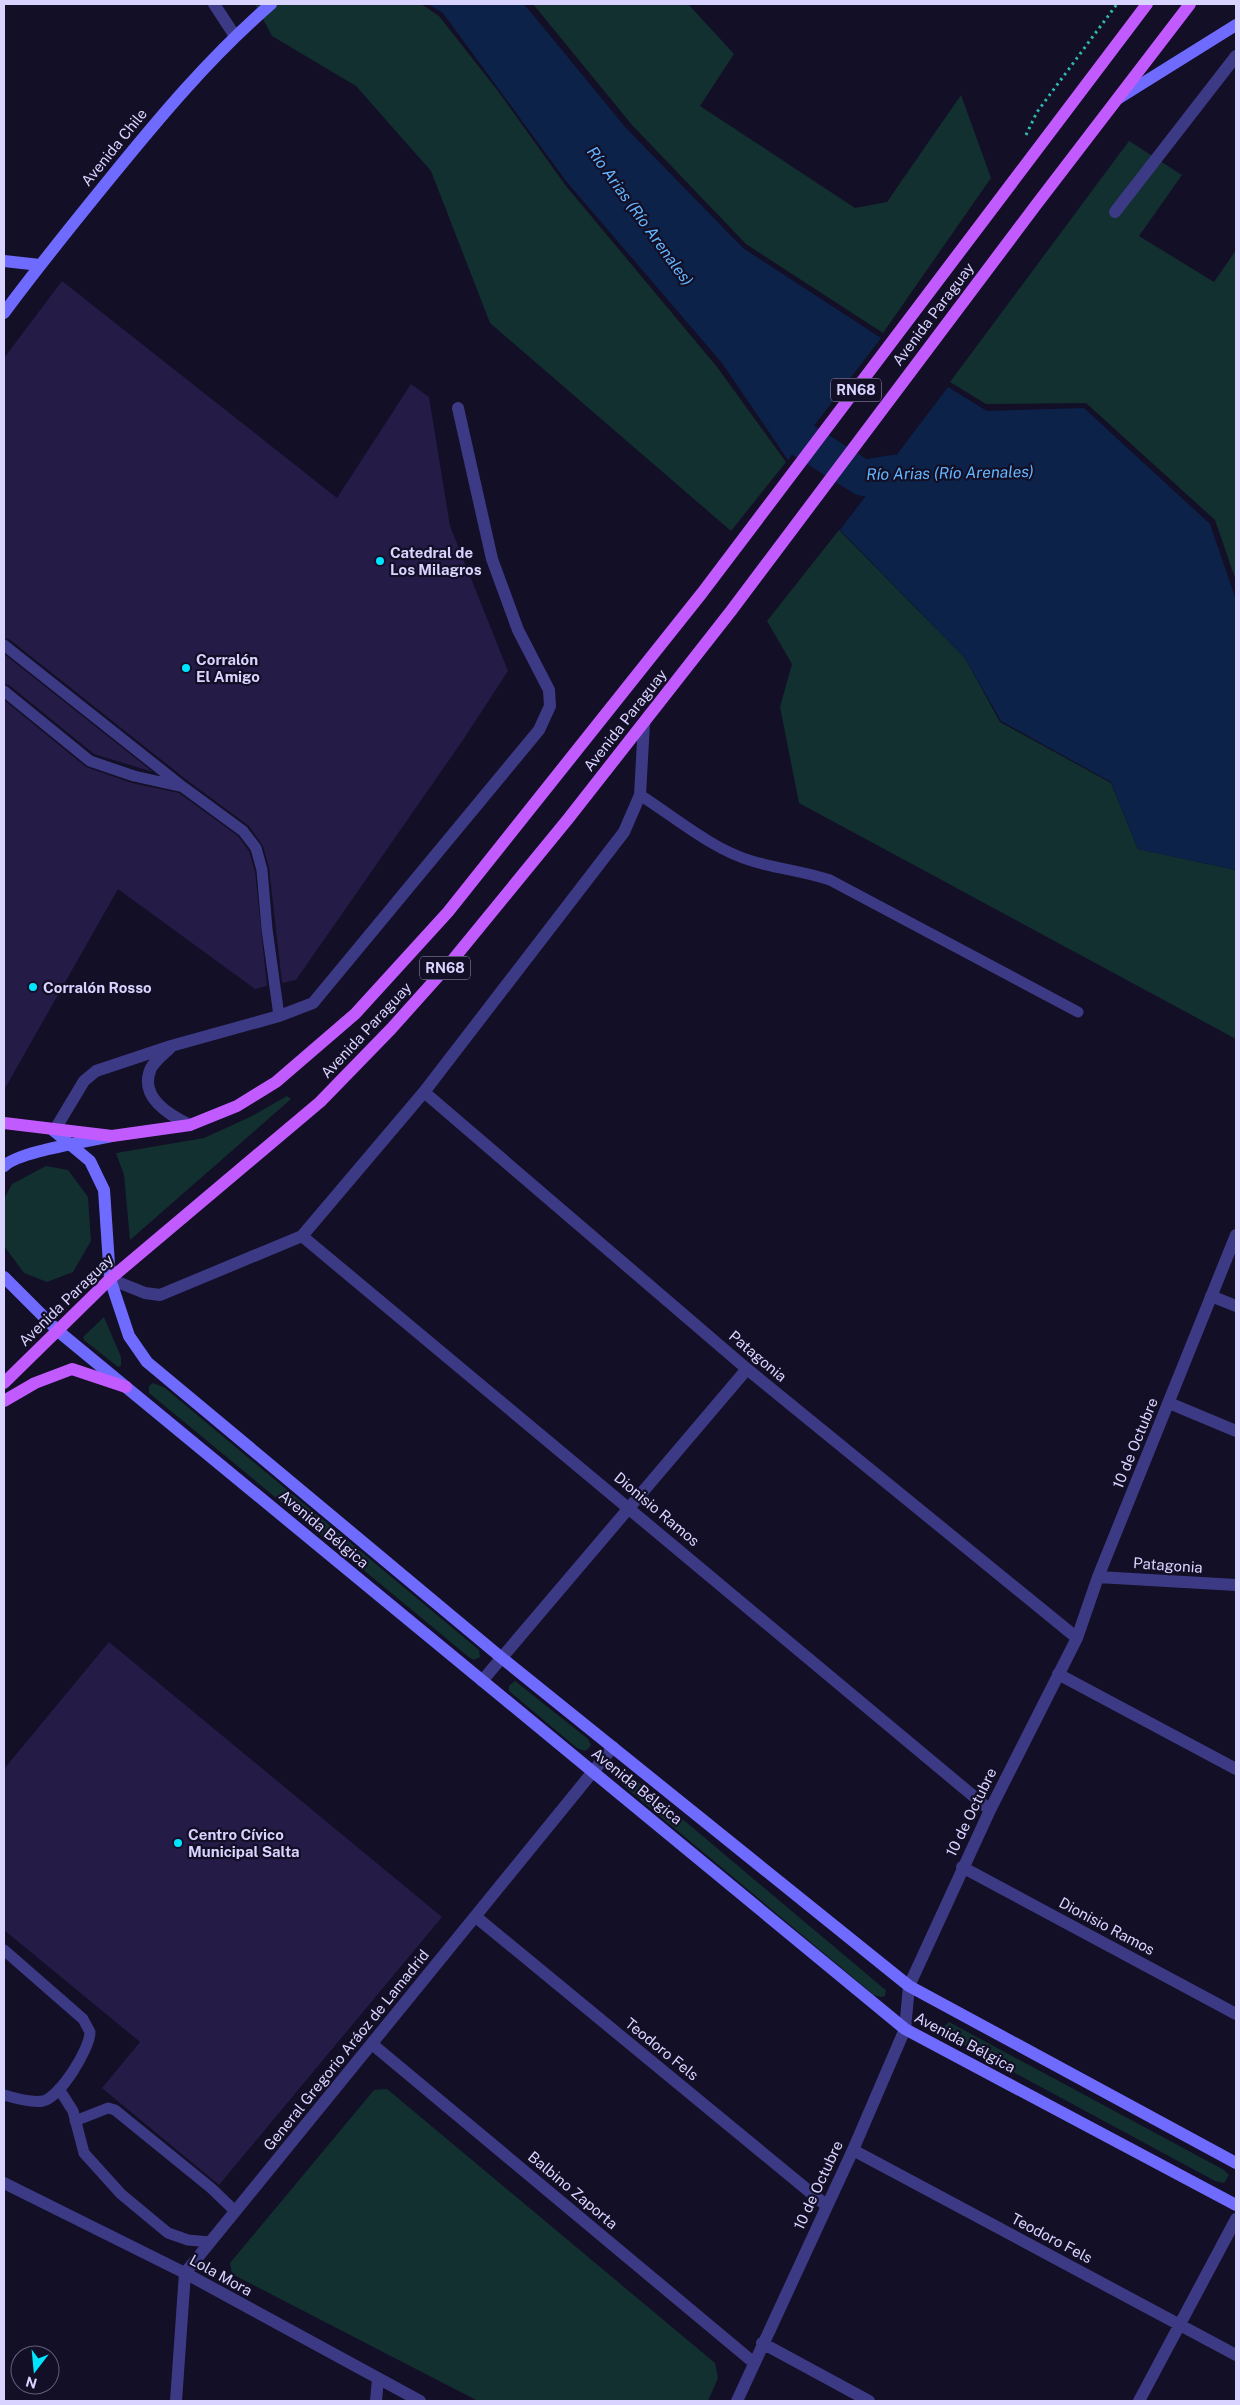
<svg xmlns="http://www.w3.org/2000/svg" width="1240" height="2405" font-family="'Public Sans',sans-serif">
	<rect width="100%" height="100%" fill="#130f26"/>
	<!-- green -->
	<path fill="#12302f" d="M255,4H421L439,16L498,91L566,186L717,367L786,462L731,531L490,323L431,171L356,86L272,36Z
		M533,4H688L734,54L700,106L855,208L887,202L961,95L991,178L883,333L746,244L632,125Z
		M1129,141L1182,175L1139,236L1214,282L1236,250V581L1215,520L1086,403L986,404L950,382Z
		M839,530L965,658L1000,722L1111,783L1138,849L1236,870V1039L799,803L780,707L792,664L767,621Z
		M287,1096L291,1099L130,1240L124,1175L116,1153L204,1138L250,1117Z
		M46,1166L68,1170L88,1197L91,1241L73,1272L47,1282L24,1273L4,1246V1199L12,1184Z
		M104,1317L121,1357V1366L118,1367L84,1340L83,1337Z
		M153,1383L165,1388L479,1650L480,1657L474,1660L470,1658L149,1393V1386Z
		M515,1681L588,1739L591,1745L588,1749L585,1751L577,1748L509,1691V1686Z
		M628,1776L635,1779L882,1987L886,1990L885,1996L881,1997L874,1995L625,1787L623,1783Z
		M949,2022L1224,2170L1229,2175L1224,2183L1215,2181L945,2035L942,2028Z
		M387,2089L715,2363L718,2378L708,2401H478L232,2274L230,2263L374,2090Z"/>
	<!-- water -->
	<path fill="#0c2248" d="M428,4H524L626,128L743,248L881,338L788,460L722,363L566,181L443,13Z
		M948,387L987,411L1084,408L1210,524L1236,600V870L1138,849L1111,782L1001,721L965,658L840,530Z"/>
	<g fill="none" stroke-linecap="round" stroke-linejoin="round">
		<!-- river -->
		<path stroke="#0c2248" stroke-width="36" d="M773,401L798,437L863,478L893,473H931"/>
	</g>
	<!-- building -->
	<path fill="#241b47" d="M62,281L337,498L411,384L429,397L450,526L508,671L463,740L296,980L282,983L269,868L263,846L249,826L188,781L9,639L4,638V358Z
		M4,654L153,772L94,754L9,685L4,684Z
		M4,700L86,767L132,783L179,793L238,836L249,851L255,871L267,986L255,989L118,889L4,1090Z
		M109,1642L442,1917L219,2185L102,2088L140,2042L4,1930V1769Z"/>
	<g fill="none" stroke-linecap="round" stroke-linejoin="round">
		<!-- path -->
		<path stroke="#2fb8b0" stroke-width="3" stroke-dasharray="2.5 4" stroke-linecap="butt" d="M1026,135L1037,112L1117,4"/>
		<!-- lane -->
		<path stroke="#3d3a85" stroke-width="11" d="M4,645L183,787L243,831L256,848L262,870L267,929L279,1016
			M4,691L90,761L134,776L179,786
			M640,795C673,816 713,850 752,861C778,869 804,871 830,880L1078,1012
			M4,1950L83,2019L90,2032C90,2049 60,2097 43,2101C32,2103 14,2098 4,2095
			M59,2089L73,2111L84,2153L121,2194L168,2233L188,2240L210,2242
			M75,2121L108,2108L115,2110L211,2188L235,2211"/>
		<!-- street -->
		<path stroke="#3d3a85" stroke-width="12" d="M214,4L235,36
			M1115,212L1236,56
			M170,1048C164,1054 155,1061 151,1068C138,1097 169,1115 190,1125
			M424,1092L747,1369L1077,1638
			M54,1131L84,1081L96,1071L171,1046L279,1016L313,1003L539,730L550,706L549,690L518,630L492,559L458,408
			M302,1236L990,1810
			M110,1279L145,1293L160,1295L302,1236L424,1092L624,832L640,795L644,723
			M1211,1296L1236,1306
			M1169,1403L1236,1431
			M1098,1577L1236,1585
			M1058,1674L1236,1769
			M482,1681L747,1369
			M962,1867L1236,2014
			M476,1917L827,2206
			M372,2044L753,2362
			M853,2150L1236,2355
			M4,2183L185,2273L420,2401
			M762,2343L869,2401
			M176,2401L185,2273L613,1747
			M376,2401L378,2379
			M737,2401L853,2150L905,2029L909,1986L990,1810L1077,1638L1098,1577L1236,1235
			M1139,2401L1236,2219"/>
		<!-- secondary -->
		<path stroke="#6f6bff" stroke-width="12" d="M1119,98L1236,25
			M4,261L40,265
			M4,313C37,268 72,225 107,182C159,118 208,59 271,4
			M54,1131L90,1161L104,1190L110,1279L129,1336L147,1362L503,1659L909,1986L1236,2163
			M4,1166C20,1151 88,1142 112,1136
			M4,1277L58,1331L905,2029L1236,2205"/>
		<!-- primary -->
		<path stroke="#c25bff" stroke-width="12" d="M4,1123L112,1136L190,1125L237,1106L276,1082L355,1014L448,912L702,593L1147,4
			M4,1383L110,1279L320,1102L391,1029L451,962L568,819L731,611L1036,205L1190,4
			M4,1401L35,1383L72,1369L126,1387"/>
	</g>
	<!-- markers -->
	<g fill="#00e5ff" stroke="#130f26" stroke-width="2">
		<circle cx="380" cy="561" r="5"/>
		<circle cx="186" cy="668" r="5"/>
		<circle cx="33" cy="987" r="5"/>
		<circle cx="178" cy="1843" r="5"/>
	</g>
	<g text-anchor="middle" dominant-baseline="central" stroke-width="4.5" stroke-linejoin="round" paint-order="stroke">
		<!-- shield labels -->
		<g fill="#130f26" stroke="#9e99be" stroke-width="1">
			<rect x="831" y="378.5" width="50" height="23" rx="4"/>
			<rect x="420" y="956.5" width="50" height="23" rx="4"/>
		</g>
		<g font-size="14" font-weight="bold" fill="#d9d4ff">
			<text x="856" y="390">RN68</text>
			<text x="445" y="968">RN68</text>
		</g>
		<!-- street labels -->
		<g font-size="15" fill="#d9d4ff" stroke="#130f26">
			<text transform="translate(114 147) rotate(-51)">Avenida Chile</text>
			<text transform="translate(933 314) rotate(-53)">Avenida Paraguay</text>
			<text transform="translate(625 720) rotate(-52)">Avenida Paraguay</text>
			<text transform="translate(366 1030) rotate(-47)">Avenida Paraguay</text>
			<text transform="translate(66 1300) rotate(-44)">Avenida Paraguay</text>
			<text transform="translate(758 1356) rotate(40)">Patagonia</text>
			<text transform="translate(1135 1443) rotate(-68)">10 de Octubre</text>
			<text transform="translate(657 1509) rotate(40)">Dionisio Ramos</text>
			<text transform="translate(324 1529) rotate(40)">Avenida Bélgica</text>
			<text transform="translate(1168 1565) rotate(4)">Patagonia</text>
			<text transform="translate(637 1786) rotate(39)">Avenida Bélgica</text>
			<text transform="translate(971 1812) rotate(-64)">10 de Octubre</text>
			<text transform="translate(1107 1926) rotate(28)">Dionisio Ramos</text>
			<text transform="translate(965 2042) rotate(28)">Avenida Bélgica</text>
			<text transform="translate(662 2049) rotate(39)">Teodoro Fels</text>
			<text transform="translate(346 2050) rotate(-51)">General Gregorio Aráoz de Lamadrid</text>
			<text transform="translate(818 2185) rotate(-65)">10 de Octubre</text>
			<text transform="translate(573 2190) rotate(40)">Balbino Zaporta</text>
			<text transform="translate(1052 2238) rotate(28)">Teodoro Fels</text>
			<text transform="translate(221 2275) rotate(29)">Lola Mora</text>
		</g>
		<!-- poi labels -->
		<g font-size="15" font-weight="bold" fill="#d9d4ff" stroke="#130f26" text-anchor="start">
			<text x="390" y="552">Catedral de<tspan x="390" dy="17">Los Milagros</tspan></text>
			<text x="196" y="659">Corralón<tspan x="196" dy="17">El Amigo</tspan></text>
			<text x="43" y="987">Corralón Rosso</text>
			<text x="188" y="1834">Centro Cívico<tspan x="188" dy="17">Municipal Salta</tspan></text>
		</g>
		<!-- water labels -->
		<g font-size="16" font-style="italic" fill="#62b6ff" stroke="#130f26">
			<text transform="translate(640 216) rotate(54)">Río Arias (Río Arenales)</text>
			<text transform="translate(950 473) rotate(-1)">Río Arias (Río Arenales)</text>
		</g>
	</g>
	<!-- border -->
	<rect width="1240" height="2405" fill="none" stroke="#d9d4ff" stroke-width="10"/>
	<!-- north arrow -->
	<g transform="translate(35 2370) rotate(196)"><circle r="24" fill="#130f26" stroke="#625e7d"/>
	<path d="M0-4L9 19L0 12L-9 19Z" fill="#00e5ff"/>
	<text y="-8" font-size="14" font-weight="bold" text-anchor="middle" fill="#d9d4ff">N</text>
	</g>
</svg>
